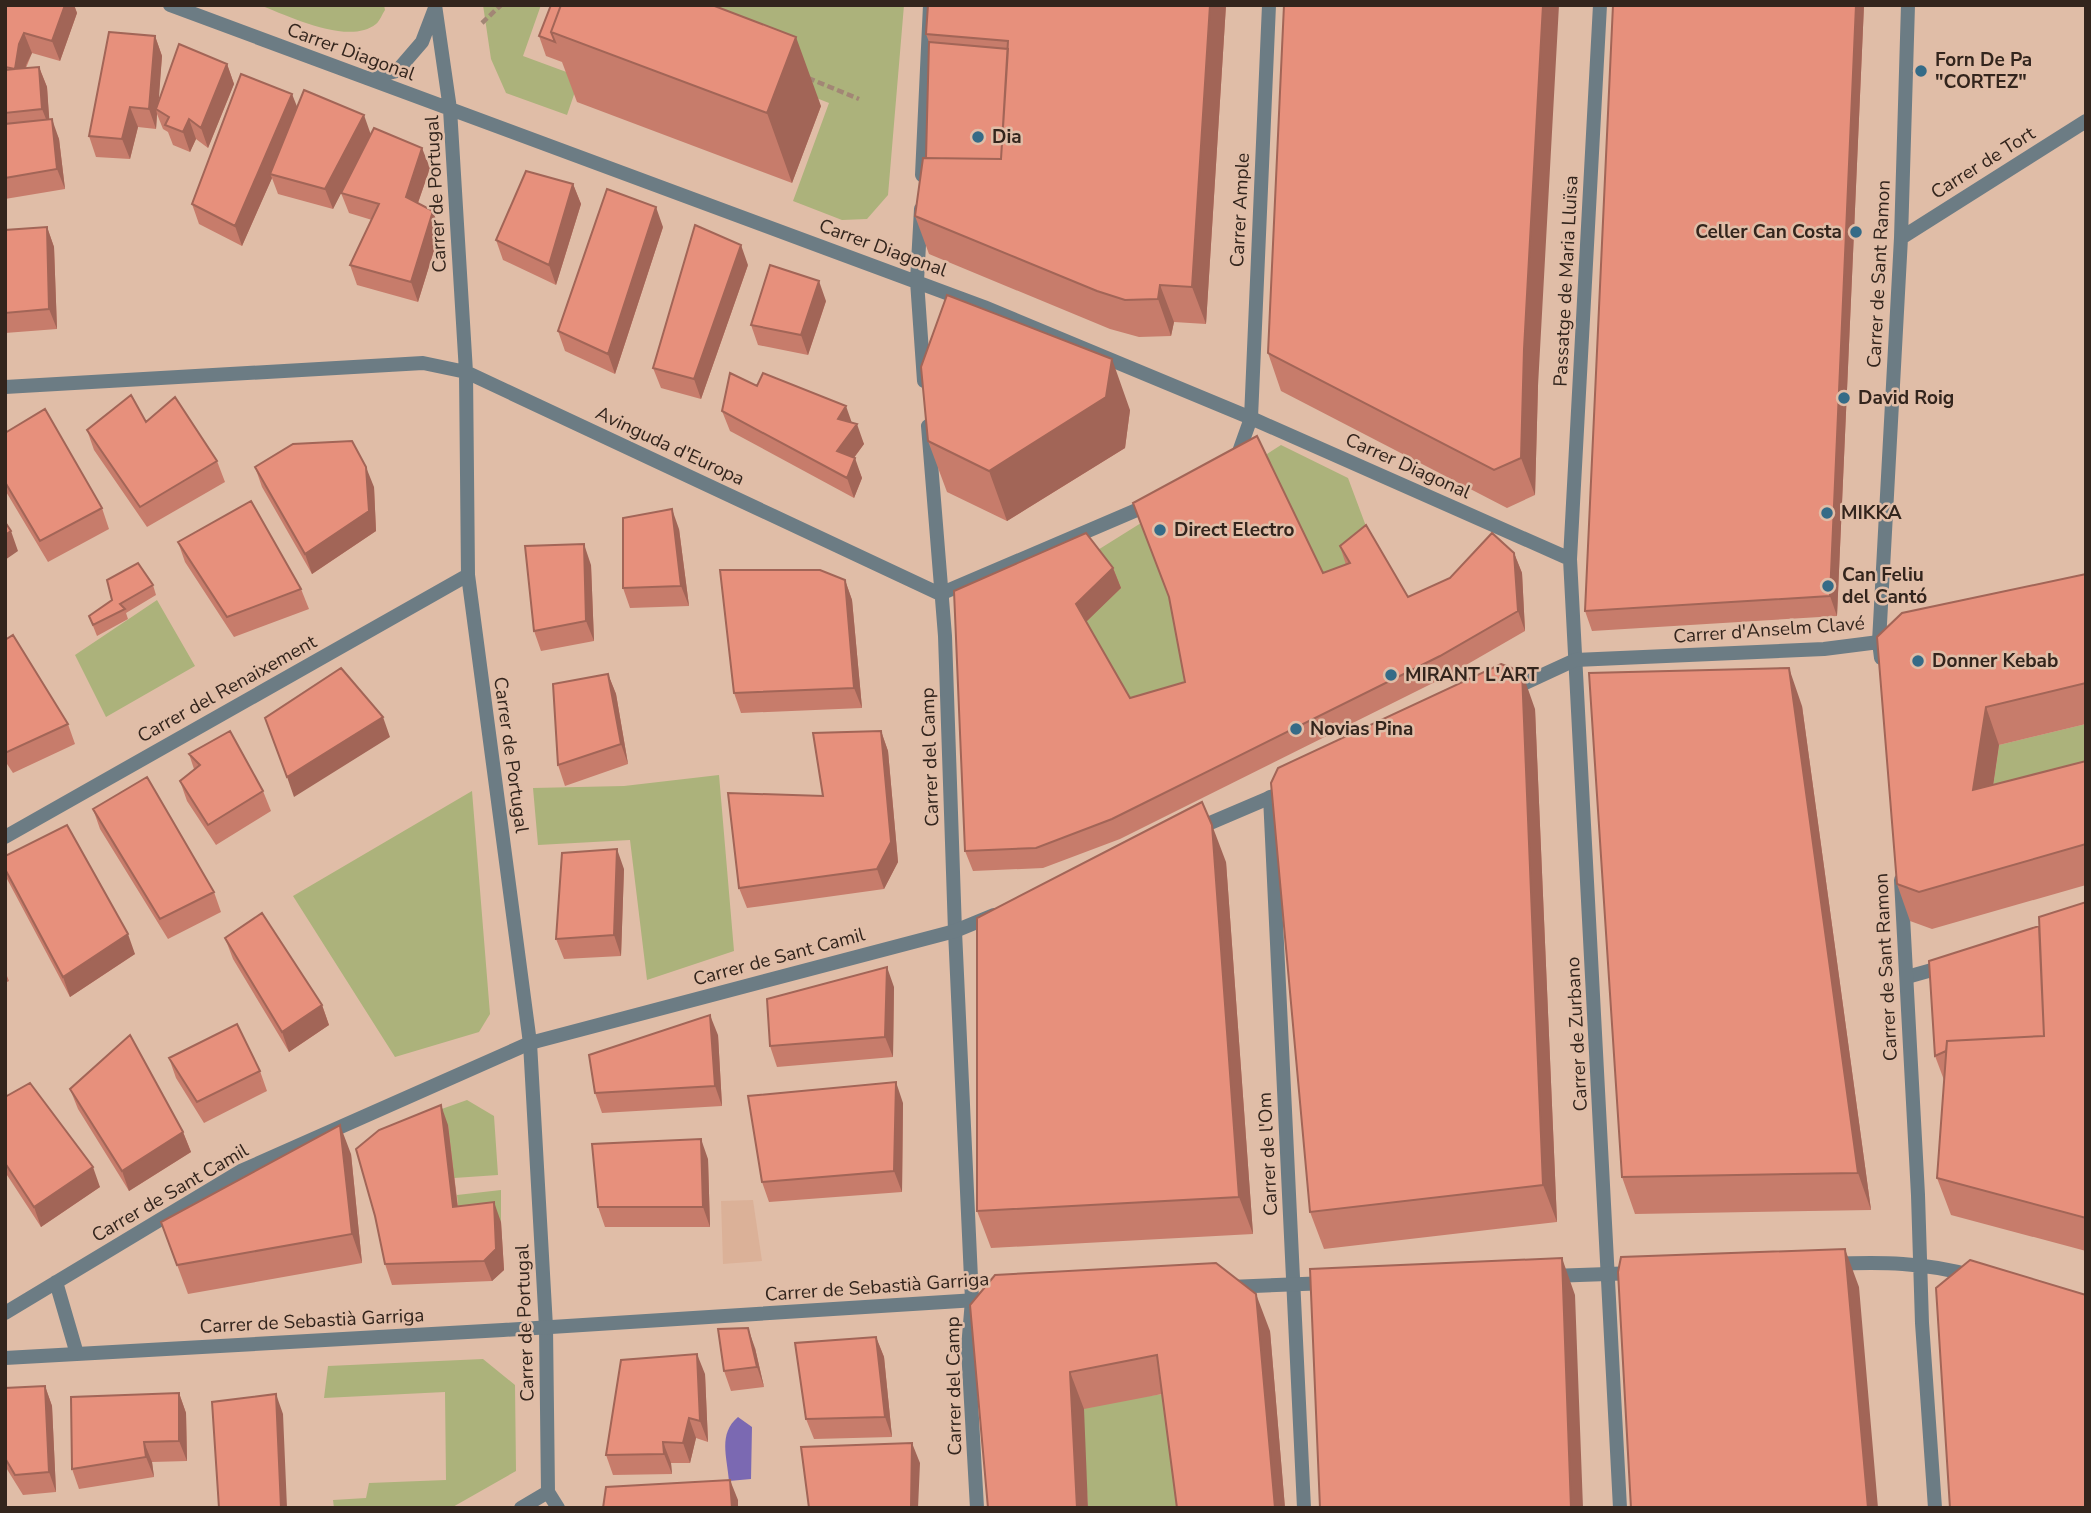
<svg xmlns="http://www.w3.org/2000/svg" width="2091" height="1513" font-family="'Nunito Sans',sans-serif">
	<rect width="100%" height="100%" fill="#e0bda7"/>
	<!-- built -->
	<path fill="#dbb198" d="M753,1200L762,1261L723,1264L721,1201Z"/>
	<!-- green -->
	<path fill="#acb27b" d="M260,5H384L385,10C382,14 380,21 376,24C349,46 288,16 260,5Z
		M483,5H541L523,56L580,77L567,115L506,93L491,59Z
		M650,5H904L888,195L867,219L842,220L793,201L829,103L708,55Z
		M1281,445L1348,478L1373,545L1331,593L1264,456Z
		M1141,523L1176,617L1199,700L1138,718L1084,624L1093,553Z
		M157,600L195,666L106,717L75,655Z
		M2086,724V802L1987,828L1999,745Z
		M719,775L734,951L647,980L630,840L538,845L533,788L624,786Z
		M472,791L490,1014L479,1032L395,1057L293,896Z
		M467,1100L494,1116L498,1175L454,1178L448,1125L363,1169L360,1145L408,1121Z
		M501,1190V1222L460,1226L457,1195Z
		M483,1359L515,1385L516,1471L451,1508H334L333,1500L366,1498L369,1483L446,1480L445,1392L324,1398L328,1366Z
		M1171,1393L1187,1508H1088L1082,1405Z"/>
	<!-- water -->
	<path fill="#7b69b2" d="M738,1417L752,1427L751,1479L729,1481C727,1456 718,1434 738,1417Z"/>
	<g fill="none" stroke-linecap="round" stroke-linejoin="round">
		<!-- path -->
		<path stroke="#a28675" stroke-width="4.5" stroke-dasharray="7 3.5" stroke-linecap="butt" d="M482,23L501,5
			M808,78L859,99"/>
		<!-- minor -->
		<path stroke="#6c7c84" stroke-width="14" d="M170,5L984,307L1251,418L1570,559
			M435,5L450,109L466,372L468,575L530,1043L546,1327L548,1492L558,1508
			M1600,5L1570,559L1620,1508
			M368,78L397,71L422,42L435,8
			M922,175L930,5
			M921,209L917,281L924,381
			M1901,238L2086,121
			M5,387L423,363L466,372L940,594L1153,503
			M928,426L945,636L955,931L972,1300L968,1348L977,1508
			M1234,461L1236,460L1251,418L1269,5
			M1890,640L1879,642L1901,238L1908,5
			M1270,797L1304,1508
			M5,837L468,575
			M1907,977L1946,966
			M521,1508L548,1492"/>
		<!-- tertiary -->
		<path stroke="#6c7c84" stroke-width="14" d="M1510,690L1575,660L1824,649L1879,642L1881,658
			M1196,829L1290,789
			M1901,880L1918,1195L1922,1323L1935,1508
			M1831,1264C1880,1262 1926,1262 1973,1276
			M1551,1276L1636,1273
			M56,1282L77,1354
			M1229,1287L1328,1283
			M5,1313L241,1171L530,1043L955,931L994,915
			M5,1358L503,1330L992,1299"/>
	</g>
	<!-- wall -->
	<path fill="#c77c6b" d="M5,5H74L77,13L60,61L32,53L26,68L39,67L47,87L49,119L59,139L65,189L5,199Z
		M551,5L821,106L792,183L577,102L562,62L546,56L539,36Z
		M1226,5L1206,324L1174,322L1171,336L1139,337L1110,329L929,254L915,216L926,158L929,42L926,34Z
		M1864,5L1837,616L1592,631L1585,611Z
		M155,36L162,56L158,102L227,64L234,84L208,148L196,139L190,152L173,145L168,132L163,129L157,114L156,129L138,127L130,159L96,157L89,136Z
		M297,108L371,134L430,168L418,203L440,231L418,302L357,285L350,265L372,220L349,213L341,193L348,179L333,209L278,194L272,178L242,246L199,224L192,204Z
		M573,184L581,204L556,285L503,260L496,240Z
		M47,227L54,247L57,329L5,333V230Z
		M663,227L615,374L565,351L558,331Z
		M748,265L701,399L661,388L653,368Z
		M826,301L808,355L758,345L751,325Z
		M1268,353L1538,386L1535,495L1507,508L1281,391Z
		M757,386L852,423L864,444L854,458L862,478L854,498L730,431L722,411Z
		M1130,410L1125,448L1007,521L947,492L928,441Z
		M146,422L217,461L225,482L147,527L94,450L87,430Z
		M5,433L102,508L109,529L48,562L5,490Z
		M255,467L374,487L376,531L312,574L262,487Z
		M679,529L689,606L630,608L623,588Z
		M178,542L301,589L309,609L234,637L185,562Z
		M1340,546L1408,597L1514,553L1522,573L1525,631L1447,676L1120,839L1043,868L973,871L965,851L1113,568L1121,588L1086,621L1130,698L1185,682L1323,573L1346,565Z
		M591,565L594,641L541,651L534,631Z
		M2086,574V724L1999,745L1993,785L2086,761V885L1932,929L1910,921L1897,884L1877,637Z
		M845,580L852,600L862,708L741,713L734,693Z
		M153,585L156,595L126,613L128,619L97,636L89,616Z
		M5,640L68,724L75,744L13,773L5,761Z
		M608,674L616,694L628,764L565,786L558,765Z
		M1802,706L1871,1210L1635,1214L1622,1177Z
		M1535,709L1557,1222L1324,1249L1310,1212Z
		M881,731L888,751L898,862L884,889L747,908L739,888Z
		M189,754L263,791L271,811L216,845L187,801L180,781L194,769Z
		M93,809L214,892L221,912L168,939L100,829Z
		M1226,862L1253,1234L991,1248L977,1211Z
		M5,869L135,954L70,997L7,879Z
		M624,869L621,956L564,959L556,939Z
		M2086,902V1251L1951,1215L1937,1178L1944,1080L1935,1056L2039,926Z
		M225,938L322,1005L329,1025L289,1052L233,959Z
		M5,971L9,981L5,983Z
		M894,987L893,1057L777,1067L770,1046Z
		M718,1035L722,1106L602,1113L595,1093Z
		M169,1058L260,1071L267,1091L204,1123L176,1078Z
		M70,1089L183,1132L191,1152L129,1191L78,1109Z
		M5,1097L100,1187L41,1227L5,1172Z
		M903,1103L902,1192L769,1202L762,1182Z
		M448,1125L458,1207L501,1222L504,1270L492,1281L392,1285L385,1264Z
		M351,1154L362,1263L188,1294L161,1222Z
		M708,1159L710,1227H605L598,1207Z
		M970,1305L1270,1331L1285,1508H1177L1162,1394L1084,1409Z
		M876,1337L884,1357L892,1437L814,1439L806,1419Z
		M755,1348L764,1387L731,1391L724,1371Z
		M705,1374L708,1442L696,1438L690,1463H671L672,1474L613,1475L606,1455Z
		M45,1386L52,1406L56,1492L23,1495L5,1466V1388Z
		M179,1393L186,1413L187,1461L152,1462L154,1477L79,1489L72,1469Z"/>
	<!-- shaded-wall -->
	<path fill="#a26557" d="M65,5H74L77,13L60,61L52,41Z
		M1210,5H1226L1206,324L1192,287Z
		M1543,5H1559L1538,386L1535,495L1521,458L1524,349Z
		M1856,5H1864L1837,616L1830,596Z
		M24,33L32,53L26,65L22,89L15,69L19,44Z
		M155,36L162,56L158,111L156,109L157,114L156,129L149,109Z
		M796,37L821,106L792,183L767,113Z
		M227,64L234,84L208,148L201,128Z
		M39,67L47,87L50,129L42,109Z
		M292,94L300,114L270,174L272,178L242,246L235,226Z
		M130,107L138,127L130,159L122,139Z
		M364,115L371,135L333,209L325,189Z
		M52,119L59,139L65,189L57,169Z
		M189,119L196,139L190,152L183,132Z
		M422,148L430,168L413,217L406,197Z
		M573,184L581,204L556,285L549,265Z
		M656,207L663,227L615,374L608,354Z
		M433,211L440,231L418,302L411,282Z
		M47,227L54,247L57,329L49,309Z
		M741,245L748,265L701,399L694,379Z
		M819,281L826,301L808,355L801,335Z
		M1160,285L1174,322L1171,336L1158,299Z
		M1112,359L1130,410L1125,448L1007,521L989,471Z
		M846,406L853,426L838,419Z
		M857,424L864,444L844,471L837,451Z
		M855,458L862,478L854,498L847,478Z
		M366,467L374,487L376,531L312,574L305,554Z
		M672,509L679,529L689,606L681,586Z
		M11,531L18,551L5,560V535Z
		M584,544L591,565L594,641L586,621Z
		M1514,553L1522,573L1525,631L1518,611Z
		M1113,568L1121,588L1084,624L1076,604Z
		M845,580L852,600L862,708L854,688Z
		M1789,668L1802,706L1871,1210L1858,1173Z
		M1522,672L1535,709L1557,1222L1543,1185Z
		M608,674L616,694L628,764L621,744Z
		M1986,707L1999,745L1987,828L1973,790Z
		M383,717L390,737L294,797L287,777Z
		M881,731L888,751L898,862L884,889L877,869Z
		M1212,825L1226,862L1253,1234L1239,1197Z
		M617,849L624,869L621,956L614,935Z
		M128,934L135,954L70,997L63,977Z
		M887,967L894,987L893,1057L885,1037Z
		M322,1005L329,1025L289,1052L282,1032Z
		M710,1015L718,1035L722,1106L715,1086Z
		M896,1082L903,1103L902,1192L894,1171Z
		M441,1105L448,1125L460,1227L453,1207Z
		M340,1125L351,1154L362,1263L352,1234Z
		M183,1132L191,1152L129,1191L122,1171Z
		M701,1139L708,1159L710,1227L703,1207Z
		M93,1167L100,1187L41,1227L34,1207Z
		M494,1202L501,1222L504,1270L492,1281L484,1261Z
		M1845,1249L1859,1287L1878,1508H1868Z
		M1562,1258L1575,1295L1583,1508H1571Z
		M1256,1294L1270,1331L1285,1508H1275Z
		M748,1328L755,1348L764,1387L757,1367Z
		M876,1337L884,1357L892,1437L885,1417Z
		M697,1354L705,1374L708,1442L700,1421Z
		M1070,1372L1084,1409L1088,1508H1077Z
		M45,1386L52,1406L56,1492L49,1472Z
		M179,1393L186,1413L187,1461L179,1441Z
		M276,1394L283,1414L287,1508H281Z
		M689,1418L696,1438L690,1463L683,1443Z
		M144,1442L152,1462L154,1477L146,1457Z
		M663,1442L671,1463L672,1474L664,1454Z
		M912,1443L920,1463L918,1508L911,1507Z
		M730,1480L738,1500V1508H732Z"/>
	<!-- building -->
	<path fill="#e7907c" stroke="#a26557" stroke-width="2" d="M5,5H65L52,41L24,33L19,44L15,69L39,67L42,109L5,113V70L15,69L5,67Z
		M551,5H561L551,32L555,42L539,36Z
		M561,5H712L796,37L767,113L551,32Z
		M928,5H1210L1192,287L1160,285L1158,299L1125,300L1097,291L915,216L923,158L1001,159L1008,41L926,34Z
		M1284,5H1543L1524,349L1521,458L1494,470L1268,353Z
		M1613,5H1856L1830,596L1585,611Z
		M109,32L155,36L149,109L130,107L122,139L89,136Z
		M929,42L1008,49L1001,159L926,158Z
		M179,44L227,64L201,128L189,119L183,132L165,125L169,117L156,109Z
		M241,74L292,94L235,226L192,204Z
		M304,90L364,115L325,189L270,174Z
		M52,119L57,169L5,178V124Z
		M374,128L422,148L406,197L433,211L411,282L350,265L379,204L341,193Z
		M526,171L573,184L549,265L496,240Z
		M607,189L656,207L608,354L558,331Z
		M695,225L741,245L694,379L653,368Z
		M47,227L49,309L5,313V230Z
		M770,265L819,281L801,335L751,325Z
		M947,295L1112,359L1106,397L989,471L928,441L921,367Z
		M730,373L757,386L763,373L846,406L838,419L857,424L837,451L855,458L847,478L722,411Z
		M131,395L146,422L175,397L217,461L140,507L87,430Z
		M45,409L102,508L40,541L5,482V433Z
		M1257,436L1323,573L1350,563L1340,546L1366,525L1408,597L1450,578L1492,533L1514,553L1518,611L1440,656L1112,819L1036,848L965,851L954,591L1086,533L1113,568L1076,604L1130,698L1185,682L1169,597L1133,503Z
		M352,441L366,467L369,511L305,554L255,467L293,444Z
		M251,501L301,589L227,617L178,542Z
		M672,509L681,586L623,588V518Z
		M5,522L11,531L5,535Z
		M584,544L586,621L534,631L525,546Z
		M138,563L153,585L120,604L125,609L93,625L89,616L112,600L107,580Z
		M720,570H820L845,580L854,688L734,693Z
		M2086,574V683L1986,707L1973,790L2086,761V844L1919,892L1897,884L1877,637L1902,613Z
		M13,635L68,724L5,753V640Z
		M1501,664L1522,672L1543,1185L1310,1212L1271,783L1278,768Z
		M341,668L383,717L287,777L265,718Z
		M1789,668L1858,1173L1622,1177L1589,673Z
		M608,674L621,744L558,765L553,684Z
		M230,731L263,791L208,825L180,781L200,765L189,754Z
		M881,731L891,842L877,869L739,888L728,793L823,796L813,733Z
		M147,777L214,892L160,919L93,809Z
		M1202,802L1212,825L1239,1197L977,1211V918Z
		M67,825L128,934L63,977L5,869V856Z
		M617,849L614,935L556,939L562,853Z
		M2086,902V1218L1937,1178L1947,1041L2044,1036L2039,917Z
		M262,913L322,1005L282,1032L225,938Z
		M2039,926L2044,1036L1947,1041L1946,1051L1935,1056L1929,961Z
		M887,967L885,1037L770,1046L767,999Z
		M710,1015L715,1086L595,1093L589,1055Z
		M237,1024L260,1071L197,1102L169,1058Z
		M130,1035L183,1132L122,1171L70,1089Z
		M896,1082L894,1171L762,1182L748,1096Z
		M30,1083L93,1167L34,1207L5,1163V1097Z
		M441,1105L453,1207L494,1202L496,1249L484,1261L385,1264L375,1216L356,1149L379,1130Z
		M340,1125L352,1234L177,1265L161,1222Z
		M701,1139L703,1207H598L592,1144Z
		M1845,1249L1868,1508H1631L1618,1272L1621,1257Z
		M1562,1258L1571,1508H1320L1310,1269Z
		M1970,1260L2086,1295V1508H1950L1936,1288Z
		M1216,1263L1256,1294L1275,1508H1177L1157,1355L1070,1372L1077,1508H988L970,1305L995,1275Z
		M748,1328L757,1367L724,1371L718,1329Z
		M876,1337L885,1417L806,1419L795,1343Z
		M697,1354L700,1421L689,1418L683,1443L663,1442L664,1454L606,1455L621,1360Z
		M45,1386L49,1472L15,1475L5,1458V1388Z
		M179,1393V1441L144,1442L146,1457L72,1469L71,1397Z
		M276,1394L281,1508H219L212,1402Z
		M912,1443L911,1507L809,1508L801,1447Z
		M730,1480L732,1508H603L606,1487Z"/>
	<!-- markers -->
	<g fill="#356b87" stroke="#e0bda7" stroke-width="2.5">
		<circle cx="1921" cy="71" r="7"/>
		<circle cx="978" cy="137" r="7"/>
		<circle cx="1856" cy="232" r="7"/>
		<circle cx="1844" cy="398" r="7"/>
		<circle cx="1827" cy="513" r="7"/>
		<circle cx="1160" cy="530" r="7"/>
		<circle cx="1828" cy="586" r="7"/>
		<circle cx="1918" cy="661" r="7"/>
		<circle cx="1391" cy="675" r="7"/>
		<circle cx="1296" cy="729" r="7"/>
	</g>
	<g text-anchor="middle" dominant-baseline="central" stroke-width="5" stroke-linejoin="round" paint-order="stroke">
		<!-- street labels -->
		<g font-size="19" fill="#33251d" stroke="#e0bda7">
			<text transform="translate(351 52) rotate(20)">Carrer Diagonal</text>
			<text transform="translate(1983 163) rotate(-32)">Carrer de Tort</text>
			<text transform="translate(436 194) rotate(-93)">Carrer de Portugal</text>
			<text transform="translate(1240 210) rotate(-87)">Carrer Ample</text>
			<text transform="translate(883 248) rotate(20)">Carrer Diagonal</text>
			<text transform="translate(1879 274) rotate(-87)">Carrer de Sant Ramon</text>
			<text transform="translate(1566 281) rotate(-87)">Passatge de Maria Lluïsa</text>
			<text transform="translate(670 446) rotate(25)">Avinguda d'Europa</text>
			<text transform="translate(1408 466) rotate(24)">Carrer Diagonal</text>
			<text transform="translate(1769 630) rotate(-4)">Carrer d'Anselm Clavé</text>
			<text transform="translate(227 689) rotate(-29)">Carrer del Renaixement</text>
			<text transform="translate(511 755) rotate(82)">Carrer de Portugal</text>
			<text transform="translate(930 757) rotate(-92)">Carrer del Camp</text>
			<text transform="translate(779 957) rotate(-15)">Carrer de Sant Camil</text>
			<text transform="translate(1886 967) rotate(-93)">Carrer de Sant Ramon</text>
			<text transform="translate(1577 1034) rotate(-93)">Carrer de Zurbano</text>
			<text transform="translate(1268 1154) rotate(-93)">Carrer de l'Om</text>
			<text transform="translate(170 1193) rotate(-30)">Carrer de Sant Camil</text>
			<text transform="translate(877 1287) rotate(-4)">Carrer de Sebastià Garriga</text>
			<text transform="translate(312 1321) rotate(-3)">Carrer de Sebastià Garriga</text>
			<text transform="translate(525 1323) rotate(-92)">Carrer de Portugal</text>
			<text transform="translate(954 1386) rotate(-91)">Carrer del Camp</text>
		</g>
		<!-- poi labels -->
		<g font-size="19" font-weight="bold" fill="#33251d" stroke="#e0bda7" text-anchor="start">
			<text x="1935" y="60">Forn De Pa<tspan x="1935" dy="22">"CORTEZ"</tspan></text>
			<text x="992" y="137">Dia</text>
			<text x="1842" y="232" text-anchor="end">Celler Can Costa</text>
			<text x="1858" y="398">David Roig</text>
			<text x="1841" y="513">MIKKA</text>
			<text x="1174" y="530">Direct Electro</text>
			<text x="1842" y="575">Can Feliu<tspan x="1842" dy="22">del Cantó</tspan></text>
			<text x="1932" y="661">Donner Kebab</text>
			<text x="1405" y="675">MIRANT L'ART</text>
			<text x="1310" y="729">Novias Pina</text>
		</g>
	</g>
	<!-- border -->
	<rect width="2091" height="1513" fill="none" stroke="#33251d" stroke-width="14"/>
</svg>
